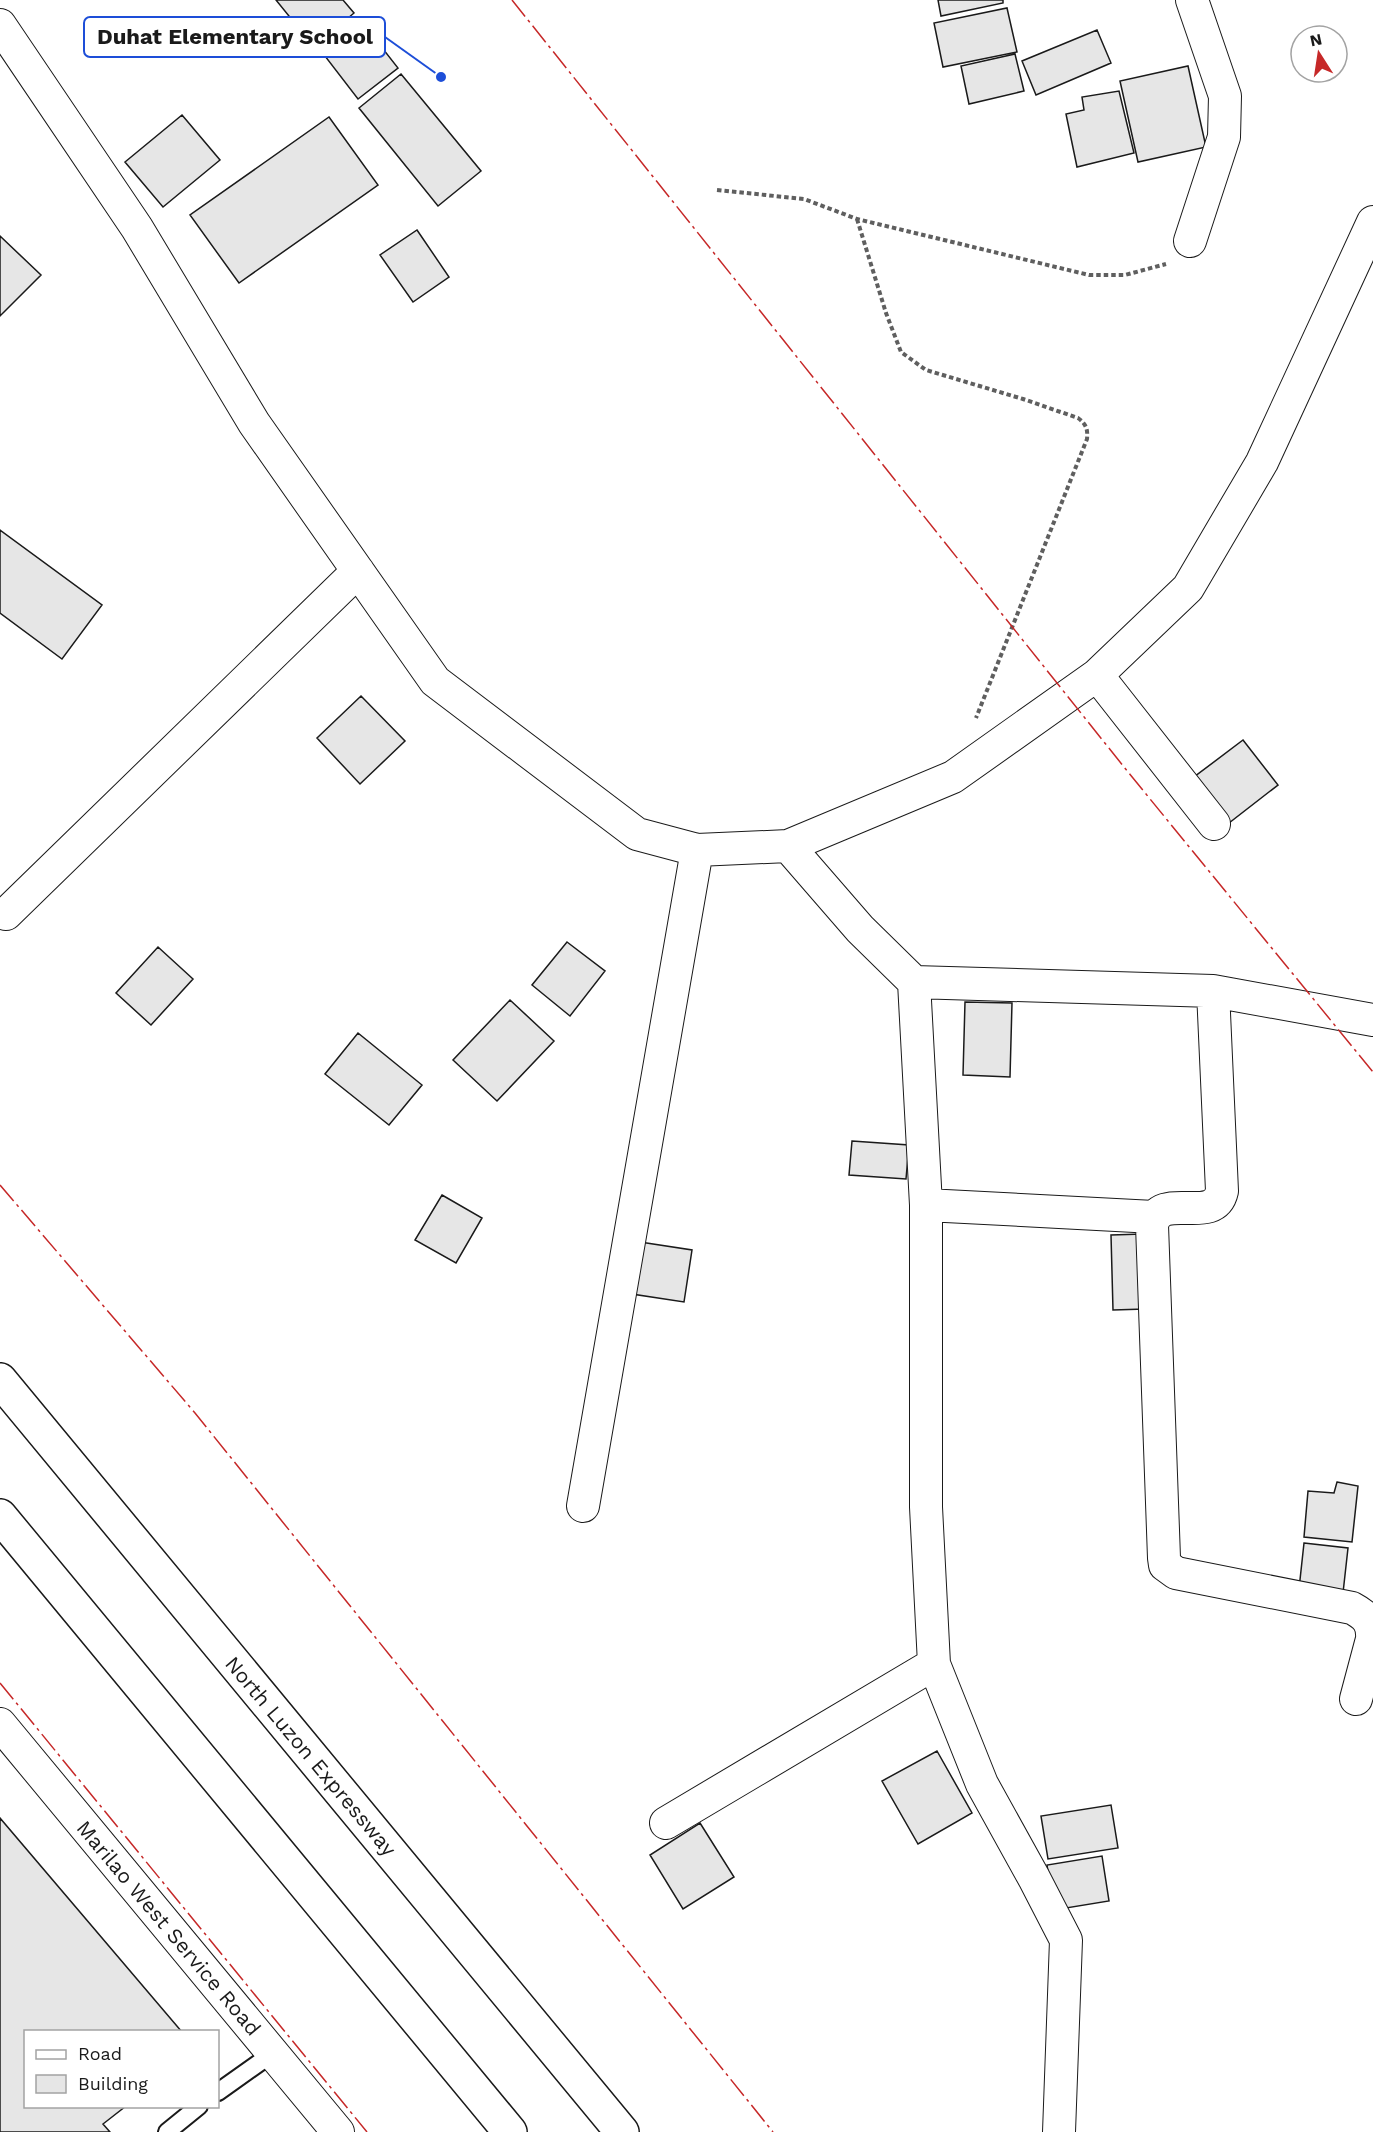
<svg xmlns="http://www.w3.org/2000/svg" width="1373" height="2132" font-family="'Work Sans',sans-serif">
	<rect width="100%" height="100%" fill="#fff"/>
	<!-- building -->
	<path fill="#e6e6e6" stroke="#1a1a1a" stroke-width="1.5" d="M276,0H343L354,13L314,47Z
		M938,0H1003V3L941,16Z
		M1007,8L1017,52L943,67L934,23Z
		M358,17L398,68L358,99L318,47Z
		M1097,30L1111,63L1036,95L1022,61Z
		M1015,54L1024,91L969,104L961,66Z
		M1188,66L1206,147L1138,162L1120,81Z
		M401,74L481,171L438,206L359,108Z
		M1119,91L1134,153L1077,167L1066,114L1084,110L1082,97Z
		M182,115L220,160L163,207L125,162Z
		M329,117L378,185L239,283L190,215Z
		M417,230L449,277L413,302L380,255Z
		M0,236L41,275L0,316Z
		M0,530L102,605L62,659L0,613Z
		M361,696L405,741L360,784L317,738Z
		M1243,740L1278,785L1229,823L1194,777Z
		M567,942L605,971L570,1016L532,985Z
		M158,947L193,979L151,1025L116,993Z
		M510,1000L554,1041L497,1101L453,1060Z
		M965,1002L1012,1003L1010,1077L963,1075Z
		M358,1033L422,1085L389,1125L325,1074Z
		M852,1141L909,1145L906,1179L849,1175Z
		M442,1195L482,1218L456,1263L415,1240Z
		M1143,1234L1145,1309L1113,1310L1111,1235Z
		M640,1242L692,1250L684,1302L632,1294Z
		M1337,1482L1358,1486L1352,1542L1304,1537L1308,1491L1334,1493Z
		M1304,1543L1348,1548L1343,1593L1299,1589Z
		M937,1751L972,1813L918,1844L882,1781Z
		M1111,1805L1118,1848L1048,1859L1041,1816Z
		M0,1818L182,2032H26V2106H126L103,2124L110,2132H0Z
		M700,1823L734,1877L683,1909L650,1855Z
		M1102,1856L1109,1901L1054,1910L1047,1865Z"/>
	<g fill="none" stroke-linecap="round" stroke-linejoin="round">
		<defs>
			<path id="service" d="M218,2092L273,2053
				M167,2132L199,2106"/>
			<path id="minor" d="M0,25L137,228L254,423L435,681L637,834L697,850L788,846L860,929L914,982L926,1205V1507L934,1664L982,1784L1034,1878L1066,1940L1059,2132
				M1190,241L1224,137L1225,96L1192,0
				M1097,675L1188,588L1262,462L1373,222
				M788,846L953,777L1097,675L1214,824
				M6,914L358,571
				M914,982L1213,991L1373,1020
				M1213,991L1222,1191C1214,1227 1160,1189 1152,1225L1164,1558L1165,1565L1176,1573L1352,1608C1367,1616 1373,1623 1372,1639L1356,1699
				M926,1205L1154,1217
				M583,1506L697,850
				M0,1724L338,2132
				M666,1823L934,1664"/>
			<path id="motorway" d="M0,1380L622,2132
				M0,1516L510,2132"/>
		</defs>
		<!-- service casing -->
		<use href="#service" stroke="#1a1a1a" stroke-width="20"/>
		<!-- minor casing -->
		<use href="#minor" stroke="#1a1a1a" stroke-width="34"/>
		<!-- motorway casing -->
		<use href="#motorway" stroke="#1a1a1a" stroke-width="36"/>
		<!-- path -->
		<path stroke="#5f5f5f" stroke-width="4" stroke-dasharray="4.5 3" stroke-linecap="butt" d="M717,190L804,199L857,219L1089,275H1125L1166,264
			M857,219L886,313L901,352L926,370L1023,399L1078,418C1086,424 1088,429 1087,439L976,718"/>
		<!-- service -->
		<use href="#service" stroke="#fff" stroke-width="16"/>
		<!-- minor -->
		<use href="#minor" stroke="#fff" stroke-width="32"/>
		<!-- motorway -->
		<use href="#motorway" stroke="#fff" stroke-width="33"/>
		<!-- power -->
		<path stroke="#c62828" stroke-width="1.5" stroke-dasharray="21 4.5 3 4.5" stroke-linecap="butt" d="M512,0L1128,772L1373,1072
			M0,1185L195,1413L773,2132
			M0,1683L367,2132"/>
	</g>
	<g text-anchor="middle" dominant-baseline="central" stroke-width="4.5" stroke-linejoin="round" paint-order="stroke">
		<!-- street labels -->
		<g font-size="21" fill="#1a1a1a" stroke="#fff">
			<text transform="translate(311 1756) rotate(50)">North Luzon Expressway</text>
			<text transform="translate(169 1928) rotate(50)">Marilao West Service Road</text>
		</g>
	</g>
	<!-- callouts -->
	<path fill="none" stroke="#1d4ed8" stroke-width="2" d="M441 77L385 37"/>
	<circle fill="#1d4ed8" stroke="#fff" stroke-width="2" cx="441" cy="77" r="6"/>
	<rect fill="#fff" stroke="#1d4ed8" stroke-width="2" x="84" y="17" width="301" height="40" rx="6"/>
	<g font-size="22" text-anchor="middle" font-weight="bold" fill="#1a1a1a">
		<text x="235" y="44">Duhat Elementary School</text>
	</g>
	<!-- legend -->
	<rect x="24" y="2030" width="195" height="78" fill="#ffffff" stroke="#a3a3a3" stroke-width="1.5"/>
	<rect x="36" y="2050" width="30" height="9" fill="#ffffff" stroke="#a3a3a3" stroke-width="1.5"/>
	<text x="78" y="2060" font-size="18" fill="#1a1a1a">Road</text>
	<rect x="36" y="2075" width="30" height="18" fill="#e6e6e6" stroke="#a3a3a3" stroke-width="1.5"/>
	<text x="78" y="2090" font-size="18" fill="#1a1a1a">Building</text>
	<!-- north arrow -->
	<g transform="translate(1319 54) rotate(348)"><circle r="28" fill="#ffffff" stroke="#a3a3a3" stroke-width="1.5"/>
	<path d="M0-4.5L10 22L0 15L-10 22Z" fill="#c62828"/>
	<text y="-9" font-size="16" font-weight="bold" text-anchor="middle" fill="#1a1a1a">N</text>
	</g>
</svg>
